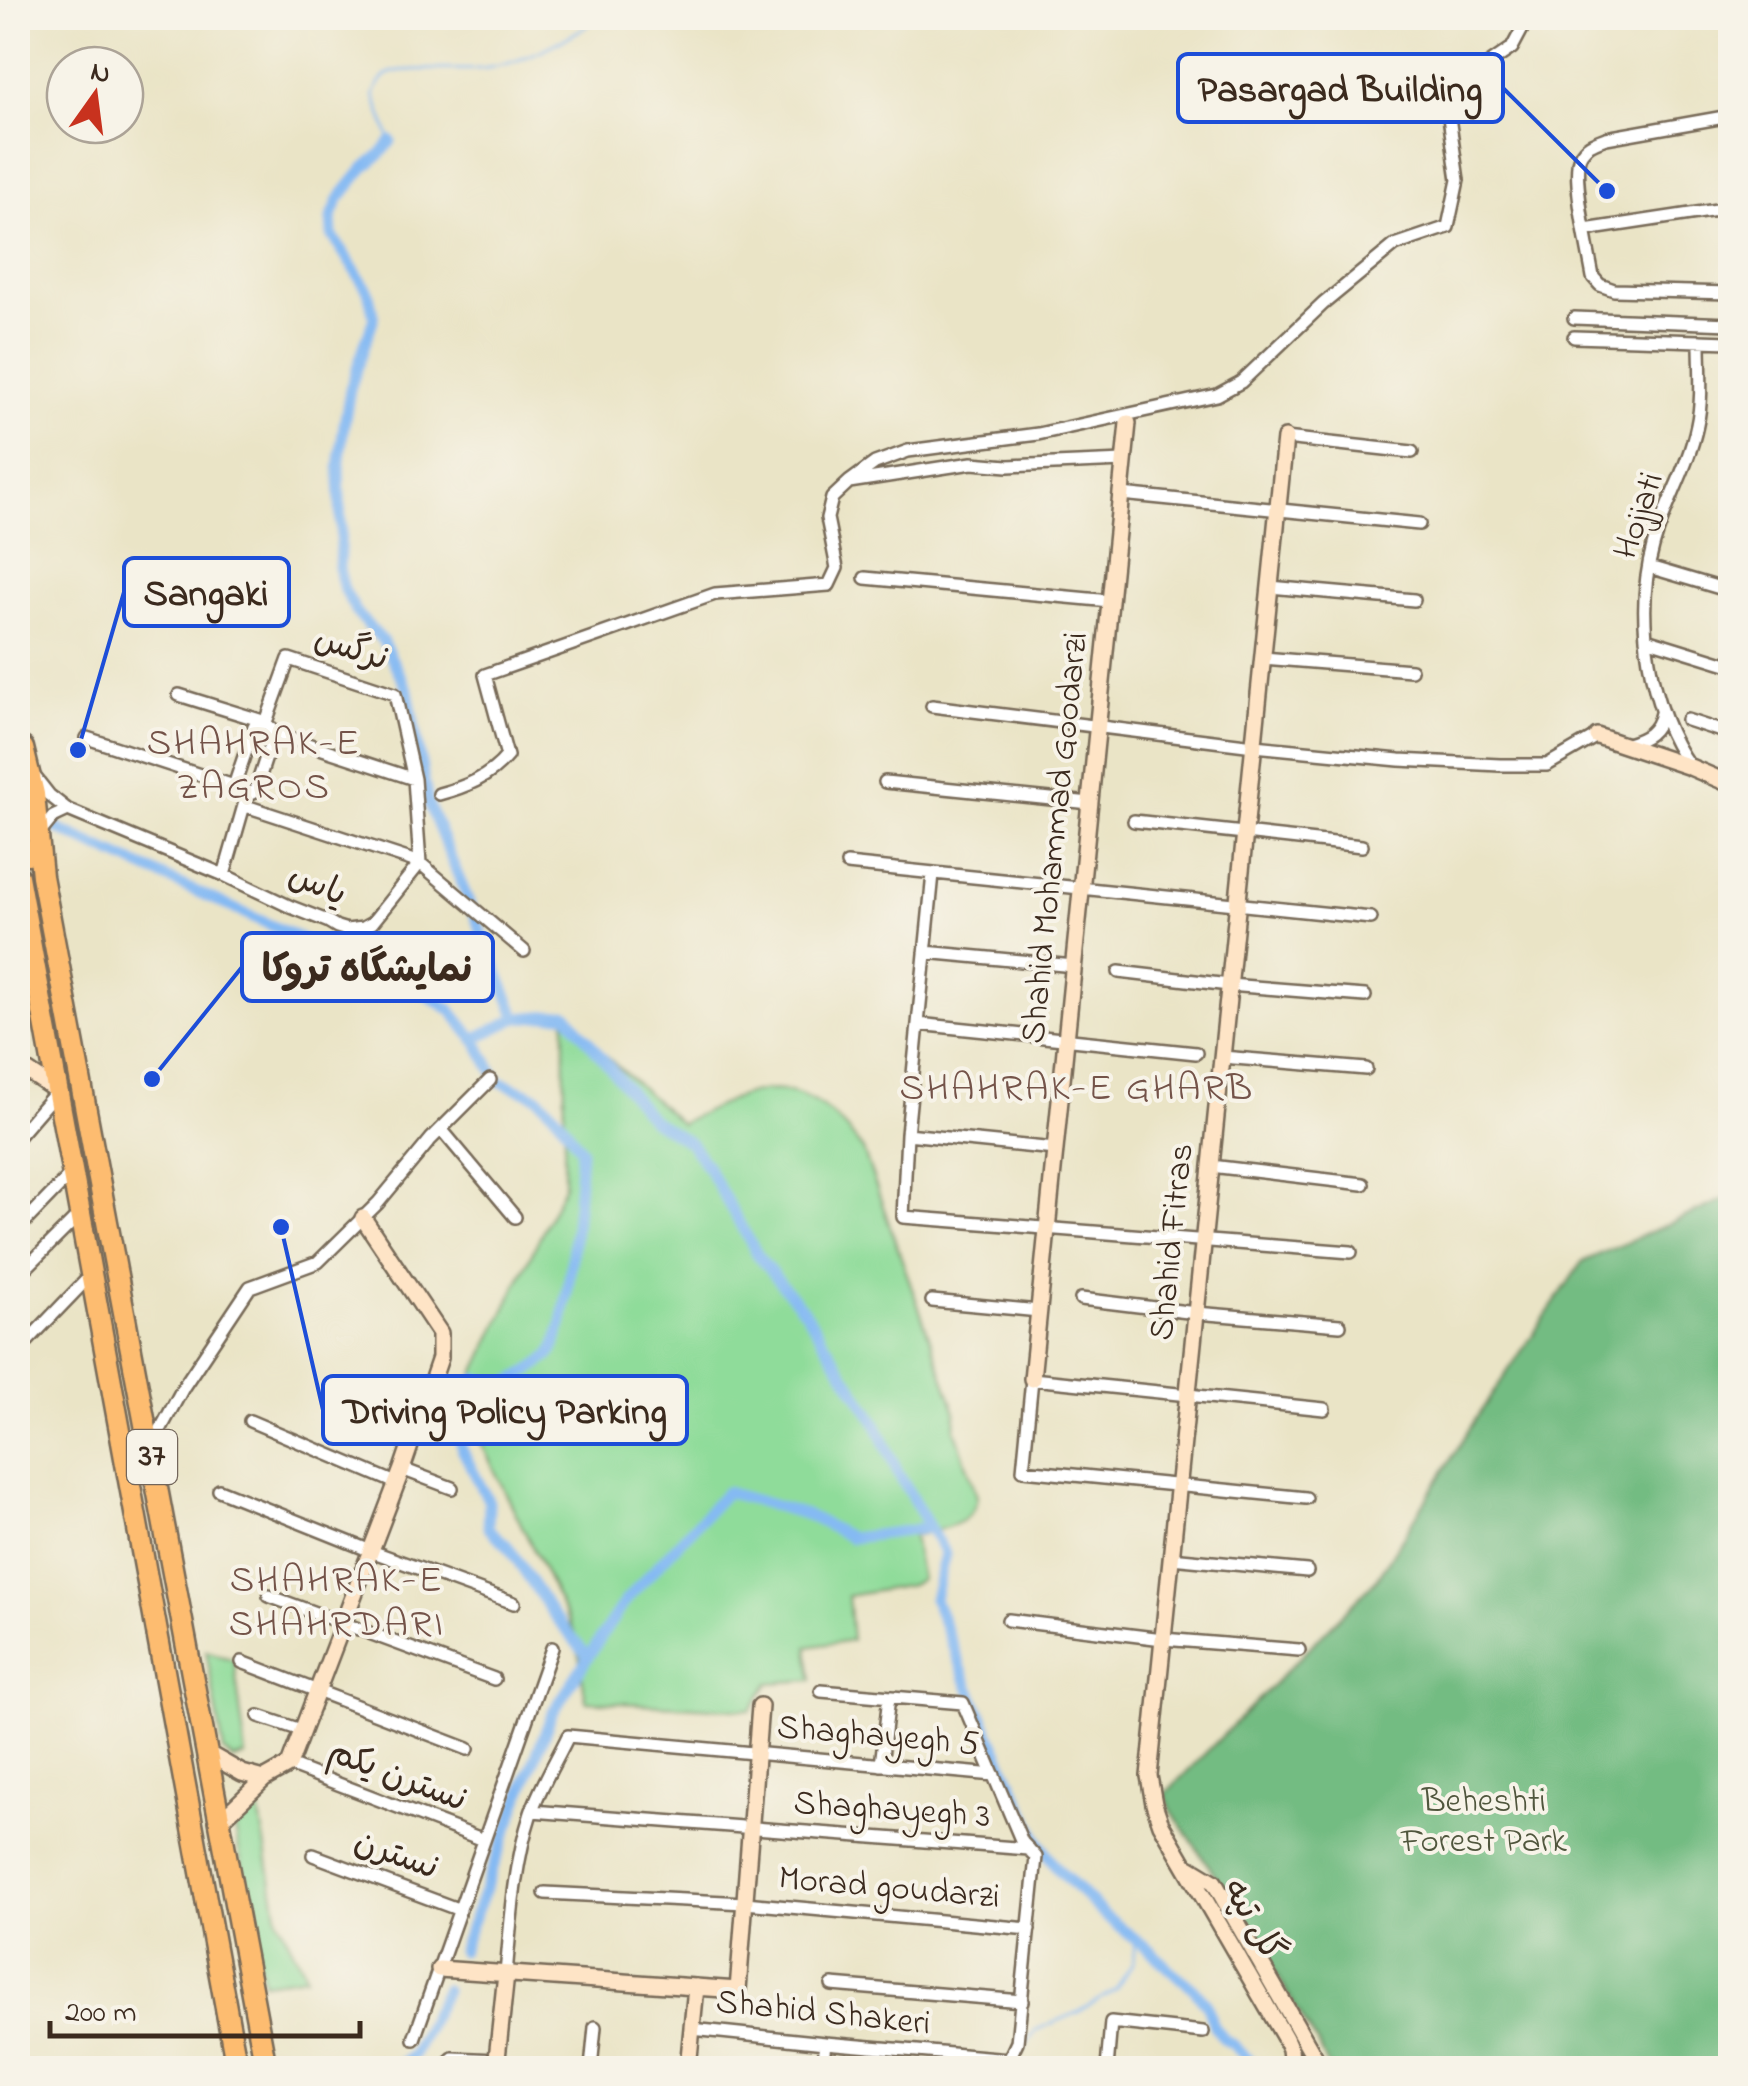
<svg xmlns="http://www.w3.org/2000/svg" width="1748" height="2086" font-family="'Indie Flower','Playpen Sans Arabic',sans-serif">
	<rect width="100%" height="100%" fill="#f7f3e8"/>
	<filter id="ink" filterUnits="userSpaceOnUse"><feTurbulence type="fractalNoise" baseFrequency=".01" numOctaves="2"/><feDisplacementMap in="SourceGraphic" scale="20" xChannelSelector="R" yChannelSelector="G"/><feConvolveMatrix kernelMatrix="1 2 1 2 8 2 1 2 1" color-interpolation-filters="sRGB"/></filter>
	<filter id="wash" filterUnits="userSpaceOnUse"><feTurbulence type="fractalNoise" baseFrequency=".0048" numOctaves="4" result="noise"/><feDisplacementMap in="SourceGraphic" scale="40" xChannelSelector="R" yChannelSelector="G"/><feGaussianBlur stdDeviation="2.25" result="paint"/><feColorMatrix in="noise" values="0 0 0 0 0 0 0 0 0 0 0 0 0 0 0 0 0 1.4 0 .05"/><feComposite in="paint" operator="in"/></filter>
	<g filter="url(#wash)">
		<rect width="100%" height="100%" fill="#eae4c6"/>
		<!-- green -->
		<path fill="#8fdc9a" stroke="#65835c" stroke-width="2.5" d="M18,758C30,784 33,810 31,838L23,843L18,842V809L24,806L26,801L24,795L18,791Z
			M565,1019L681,1124C690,1116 704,1113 716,1107C780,1072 823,1094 863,1150L956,1412L955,1429L977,1496C974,1527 938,1529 913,1536L921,1579L911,1585L848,1596L852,1640L808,1647L812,1680L769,1683L751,1710L586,1701L576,1636L461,1402L564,1186Z
			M206,1651L234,1660L246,1756L233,1760L224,1752Z
			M257,1797L278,1919L306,1976L263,1982L233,1817Z"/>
		<!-- forest -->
		<path fill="#73bc82" stroke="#577350" stroke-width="2.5" d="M1730,1197V2068H1329L1321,2050L1239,1911L1171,1810L1165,1794L1378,1578L1475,1420L1582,1262Z"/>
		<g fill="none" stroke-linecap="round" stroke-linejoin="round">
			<!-- stream -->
			<path stroke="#85baf3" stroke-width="2.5" d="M391,141L374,95C378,85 382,76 393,72C407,67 460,71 478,69C515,67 569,39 598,18
				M1010,2068L1036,2030L1079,2012L1116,1989L1133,1963L1135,1939"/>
			<!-- canal -->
			<path stroke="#85baf3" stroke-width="11" d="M391,141L383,152L364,168L339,199L331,219L332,235L368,291L374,317L350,389L343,431L339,470L341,527L339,569L344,590L358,615L382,640L408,690L428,803L517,1018L567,1014L651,1119L690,1143L706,1165L760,1259L805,1312L876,1423L898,1473L945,1554L934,1599L966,1680L1039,1842L1056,1867L1104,1915L1150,1950L1170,1970L1191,1986L1206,2003L1214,2026L1224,2039L1234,2045L1256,2068
				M56,828L350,961L390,972L451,1010L478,1044L498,1081L538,1097L559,1118L581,1149C579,1184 569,1333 550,1355C540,1366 517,1378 504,1385L477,1379L455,1401L456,1424L462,1449L489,1502L488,1528L507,1545L552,1613L588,1657L552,1714L461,1951
				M474,1039L517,1018
				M588,1657L625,1601L726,1492L807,1515L851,1538L930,1528
				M394,2068L413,2055L445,1990"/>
		</g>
	</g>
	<g filter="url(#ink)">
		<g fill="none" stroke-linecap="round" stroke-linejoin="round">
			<defs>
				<path id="street" d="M1730,116L1606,138C1595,142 1585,145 1580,156C1571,175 1589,253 1593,277L1600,285L1614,290L1730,293
					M1585,230L1730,208
					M1574,318L1730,324
					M1574,337L1730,342
					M1285,438L1412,452
					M849,482L875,463L908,451L1038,434L1217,395L1241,382L1323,304L1395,245L1448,227L1458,180L1447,103L1465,80L1512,48L1528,18
					M1121,494L1419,524
					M1649,567L1730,591
					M865,578L1110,601
					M1270,587L1414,600
					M1646,639L1730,665
					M1263,658L1411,670
					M932,706L1254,746L1399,760L1500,765H1547L1597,736
					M1687,720L1730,734
					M274,733L255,791L245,796L234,786L254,727L266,722L274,733L414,779
					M87,738L234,786
					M1627,744C1645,739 1657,732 1661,713
					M1690,767C1649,710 1634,615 1653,547C1664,505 1688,469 1697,425C1703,398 1700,369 1700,341
					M34,776L49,795L68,810L224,875L291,907L327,921L337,927L347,930L363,928L372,923L420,863L414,779L395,694L289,659L266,722L179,695
					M885,782L1090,803
					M439,794C465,787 489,778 507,756L485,675L715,594L829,585L837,568L827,518L832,498L849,482L972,463L1008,466L1124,461
					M246,806L420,863L524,951
					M1134,821L1362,846
					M40,833L53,817L68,810
					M847,864L1371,918
					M933,874L907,1134L903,1217L1351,1252
					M224,875L245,802
					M925,952L1074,966
					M1119,972L1229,985L1365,996
					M918,1024L1196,1053
					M1222,1057L1366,1069
					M441,1129L515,1217
					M907,1134L1055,1149
					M18,1136L57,1091
					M1211,1166L1363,1184
					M18,1229L72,1173
					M18,1276L80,1214
					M1081,1299L1196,1313L1340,1325
					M932,1301L1039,1311
					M18,1351L91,1275
					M375,1415L419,1420
					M250,1421L396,1483
					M152,1445L184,1386L250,1287L318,1262L378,1203L431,1139L490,1080
					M402,1469L452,1488
					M219,1490L371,1551L514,1603
					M1306,1498L1023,1470L1032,1379L1324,1409
					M1171,1558L1307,1571
					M269,1596L494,1679
					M1008,1620L1163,1639L1299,1650
					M242,1662L468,1749
					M821,1691L963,1703L1022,1842L1036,1857L1017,2042L1009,2059L998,2068
					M259,1716L301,1730
					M289,1765L484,1840
					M881,1765L889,1697
					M532,1811L1029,1849
					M313,1855L460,1910
					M545,1893L745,1903L1029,1929
					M506,1974C511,1920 514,1865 531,1813C540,1787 556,1761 568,1736L994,1775
					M832,1985L1022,2001
					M692,2029L825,2043L1009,2059
					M414,2039L552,1648
					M442,2068L453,2058L497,2060
					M591,2068L595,2027
					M822,2068L825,2043
					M1107,2068L1111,2022L1203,2032"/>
				<path id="secondary" d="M1285,438L1149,1776L1154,1804L1161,1824L1285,2038L1290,2049L1292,2068
					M1597,736L1690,767L1730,784
					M18,1065L57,1091
					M1032,1379L1128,423
					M207,1753L242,1773L264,1779
					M220,1821L264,1779L289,1765L402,1469L440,1358V1333L363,1218
					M1189,1867L1214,1882L1321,2068
					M439,1969L738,1990L760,1706
					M496,2068L506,1974
					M688,2068L696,1987"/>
				<path id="highway" d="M18,745L23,748L34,794L39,846L28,854H18
					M39,846L42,876L266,2068
					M18,876L237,2068"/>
			</defs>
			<!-- street casing -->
			<use href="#street" stroke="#786b59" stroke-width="16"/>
			<!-- secondary casing -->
			<use href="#secondary" stroke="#786b59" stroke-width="20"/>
			<!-- highway casing -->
			<use href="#highway" stroke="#786b59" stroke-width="25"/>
			<!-- street -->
			<use href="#street" stroke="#fff" stroke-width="11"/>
			<!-- secondary -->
			<use href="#secondary" stroke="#fee4c6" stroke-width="15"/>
			<!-- highway -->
			<use href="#highway" stroke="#fdbc70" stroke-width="20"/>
		</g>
	</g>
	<g text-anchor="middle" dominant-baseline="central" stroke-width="8" stroke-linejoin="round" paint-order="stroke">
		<!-- shield labels -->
		<rect fill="#f7f3e8" stroke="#73665b" stroke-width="2.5" x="127" y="1430" width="50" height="54" rx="8"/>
		<g font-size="32" font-weight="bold" fill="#3b2a1e">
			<text x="152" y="1457">37</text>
		</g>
		<!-- street labels -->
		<g font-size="35" fill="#3b2a1e" stroke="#f7f3e8">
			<text transform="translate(1640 516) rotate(-71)">Hojjati</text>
			<text transform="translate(351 650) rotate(18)">نرگس</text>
			<text transform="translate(1056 838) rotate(-84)">Shahid Mohammad Goodarzi</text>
			<text transform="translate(317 886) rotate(23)">یاس</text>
			<text transform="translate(1173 1242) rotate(-84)">Shahid Fitras</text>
			<text transform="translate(878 1737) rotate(5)">Shaghayegh 5</text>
			<text transform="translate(397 1777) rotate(21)">نسترن یکم</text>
			<text transform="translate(892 1811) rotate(4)">Shaghayegh 3</text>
			<text transform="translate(396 1856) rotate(20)">نسترن</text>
			<text transform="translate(889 1889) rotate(5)">Morad goudarzi</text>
			<text transform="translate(1252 1921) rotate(60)">گل تپه</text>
			<text transform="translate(823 2014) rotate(6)">Shahid Shakeri</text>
		</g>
		<!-- park labels -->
		<g font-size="35" fill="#50563d" stroke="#f7f3e8">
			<text x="1484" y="1802">Beheshti<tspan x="1484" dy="40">Forest Park</tspan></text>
		</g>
		<!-- neighbourhood labels -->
		<g font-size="38" letter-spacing="2.5" fill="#745349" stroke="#f7f3e8">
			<text x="254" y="745">SHAHRAK-E<tspan x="254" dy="44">ZAGROS</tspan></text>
			<text x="1077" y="1090">SHAHRAK-E GHARB</text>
			<text x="337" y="1582">SHAHRAK-E<tspan x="337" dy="44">SHAHRDARI</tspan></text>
		</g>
	</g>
	<!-- callouts -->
	<path fill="none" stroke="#1d4ed8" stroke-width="4" d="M1607 191L1503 88M78 750L124 592M152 1079L242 967M281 1227L323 1410"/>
	<g fill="#1d4ed8" stroke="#f7f3e8" stroke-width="4">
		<circle cx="1607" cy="191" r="10"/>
		<circle cx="78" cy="750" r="10"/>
		<circle cx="152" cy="1079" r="10"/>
		<circle cx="281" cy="1227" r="10"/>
	</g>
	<g fill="#f7f3e8" stroke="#1d4ed8" stroke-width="4">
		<rect x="1178" y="54" width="325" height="68" rx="10"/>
		<rect x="124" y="558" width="165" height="68" rx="10"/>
		<rect x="242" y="933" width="251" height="68" rx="10"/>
		<rect x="323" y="1376" width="364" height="68" rx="10"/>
	</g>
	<g font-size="38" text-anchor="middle" font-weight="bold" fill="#3b2a1e">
		<text x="1340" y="101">Pasargad Building</text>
		<text x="206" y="605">Sangaki</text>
		<text x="367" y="981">نمایشگاه تروکا</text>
		<text x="505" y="1423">Driving Policy Parking</text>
	</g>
	<!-- margin -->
	<rect width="1748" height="2086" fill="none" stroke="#f7f3e8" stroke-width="60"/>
	<!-- north arrow -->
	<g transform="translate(95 95) rotate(14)"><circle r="48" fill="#f7f3e8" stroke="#aca397" stroke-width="2.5"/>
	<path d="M0-8L18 38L0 25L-18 38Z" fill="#c8321e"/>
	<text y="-15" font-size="28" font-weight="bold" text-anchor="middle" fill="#3b2a1e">N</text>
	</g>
	<!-- scale -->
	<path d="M50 2021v15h310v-15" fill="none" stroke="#3b2a1e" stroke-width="5"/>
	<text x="65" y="2021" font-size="30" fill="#3b2a1e" stroke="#f7f3e8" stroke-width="8" paint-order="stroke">200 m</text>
</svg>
